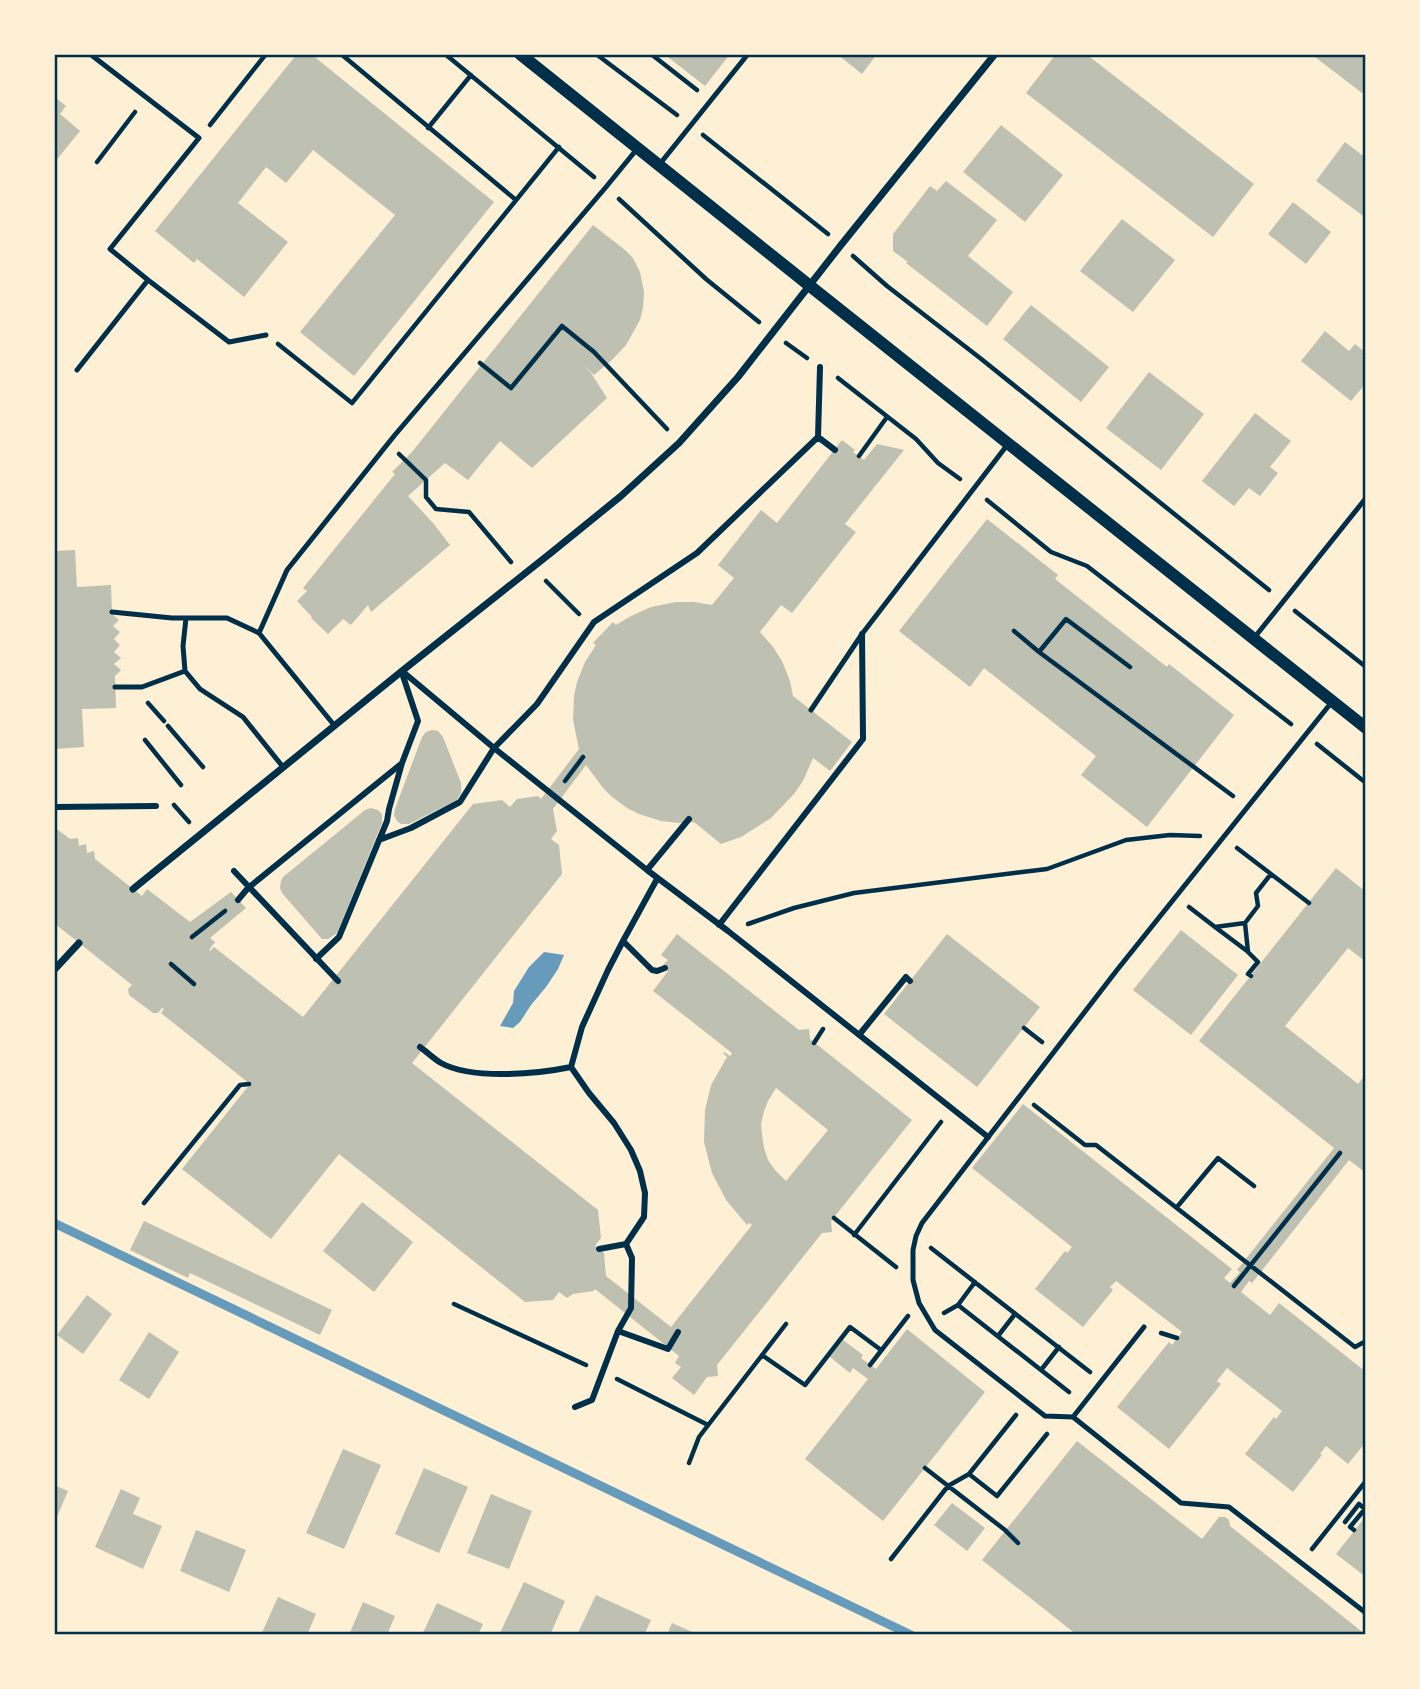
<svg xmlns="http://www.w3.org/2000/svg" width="1420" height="1689" font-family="'Public Sans',sans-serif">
	<rect width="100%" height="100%" fill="#fdf0d5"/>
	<!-- water -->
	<path fill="#669bbc" d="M544,952L564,955L558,969L546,987L531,1005L520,1022L513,1028L500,1026L513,1003L514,991L529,967Z"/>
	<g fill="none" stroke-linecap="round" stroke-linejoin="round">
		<!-- stream -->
		<path stroke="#669bbc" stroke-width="9" d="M54,1223L911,1635"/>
	</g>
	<!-- building -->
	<path fill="#bec0b2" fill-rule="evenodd" d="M297,54H311L494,202L354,376L300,332L395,215L313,150L286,183L266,167L238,203L288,242L244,297L197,259L194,263L155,231Z
		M664,54H730L705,86Z
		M837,54H877L862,74Z
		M1056,54H1086L1254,184L1213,237L1026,93Z
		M1311,54H1366V96Z
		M56,98L66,106L60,114L80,131L54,163V99Z
		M1001,125L1063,175L1025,222L963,172Z
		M1345,142L1366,158V218L1316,181Z
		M946,181L997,220L968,256L1013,292L987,326L906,263L908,262L893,251V234L930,186L937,191Z
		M1293,202L1331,232L1306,264L1268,234Z
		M1122,219L1175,260L1133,312L1080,271Z
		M593,225L625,250L633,258L640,272L644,292L643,308L640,320L626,345L612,360L594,375L584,365L591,373L607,398L532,468L500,441L468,480L445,463L408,496L433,523L450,545L371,612L368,605L351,625L343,619L328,634L311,618L312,617L297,601L307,591L303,588L395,474L392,472L412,452Z
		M1031,305L1109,367L1081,402L1003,339Z
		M1325,331L1349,351L1355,344L1365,352L1362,356L1366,359V383L1351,401L1301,361Z
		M1149,372L1204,414L1161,470L1106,428Z
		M1255,413L1291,441L1270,467L1278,473L1260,496L1249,488L1234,506L1202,481Z
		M842,440L855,450L853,452L864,460L877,444L904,450L845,524L856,532L792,613L781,605L760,632L773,647L782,661L790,681L793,696L852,742L830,771L813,758L803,781L794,794L771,818L741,837L721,844L694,822L679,823L661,821L639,814L627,808L611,796L603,788L586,765L553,809L557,831L551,839L559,845L562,874L412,1063L598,1210L601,1238L595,1246L604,1253L606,1276L671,1327L752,1225L749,1223L747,1225L726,1200L712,1173L704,1142L705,1110L711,1085L727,1057L723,1053L724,1052L730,1056L732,1053L653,991L668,971L662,966L668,960L661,955L677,934L799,1030L809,1029L810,1039L912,1120L831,1221L832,1232L822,1233L717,1365L718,1376L707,1377L694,1395L672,1378L681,1367L675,1363L679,1356L595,1289L594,1291L573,1294L567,1298L559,1292L553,1300L525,1302L339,1154L271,1239L182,1169L250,1084L161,1013L164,1009L162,1008L158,1013H153L129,995L128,989L132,985L54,923V827L70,839L78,838L79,846L86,844L87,853L94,851L95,859L142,896L147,889L190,922L231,892L246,908L210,938L215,942L209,950L210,951L214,947L303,1017L473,804L502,800L510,807L517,799L538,796L541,799L579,749L573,720L574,696L577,682L585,662L596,645L593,643L613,622L616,625L631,616L651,607L676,602H694L712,605L734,578L718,565L761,510L777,523ZM776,1088L828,1130L786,1181L775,1170L768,1160L764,1148L762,1135L761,1124L764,1111L768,1101Z
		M987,519L1058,575L1055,579L1167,667L1169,664L1234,715L1147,827L1081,775L1096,756L984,668L970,687L899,631Z
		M75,550L77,587L111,585L112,614L119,620L113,626L120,632L114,639L120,645L114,652L121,658L114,664L121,670L115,676L116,708L82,709L84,747L54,749V551Z
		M432,730L438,731L443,737L461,783V793L457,800L409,824H401L397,821L394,815L395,809L422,737L426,732Z
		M371,808L378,810L382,814V823L337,933L328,939H322L282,893L280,888L281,881L283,877L365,810Z
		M1336,868L1366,892V962L1348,948L1285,1026L1358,1084L1366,1074V1173L1349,1160L1252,1283L1249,1281L1241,1292L1270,1315L1279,1303L1366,1372V1442L1348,1464L1326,1446L1320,1454L1322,1455L1293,1492L1245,1454L1274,1417L1276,1419L1282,1411L1227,1368L1217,1381L1221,1384L1169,1449L1117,1407L1169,1342L1172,1345L1182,1332L1116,1281L1110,1287L1113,1290L1083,1327L1035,1289L1065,1251L1067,1253L1072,1247L972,1168L1023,1104L1232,1269L1224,1278L1230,1283L1240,1272L1237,1270L1334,1148L1199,1041Z
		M1181,930L1238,975L1191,1035L1133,990Z
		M947,934L1040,1007L977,1087L884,1014Z
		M362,1202L413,1242L374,1292L323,1251Z
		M144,1221L332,1310L320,1335L190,1273L188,1278L130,1250Z
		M87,1295L112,1314L83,1354L57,1335Z
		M907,1329L985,1392L883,1521L805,1459L868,1379L853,1368L850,1373L830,1357L843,1340L863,1355L861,1358L876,1369Z
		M149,1332L179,1352L149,1399L119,1380Z
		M1077,1441L1202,1539L1219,1517H1225L1229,1520L1230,1526L1366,1635H1077L982,1560Z
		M343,1449L381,1465L344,1549L306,1533Z
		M424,1468L468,1487L439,1553L395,1534Z
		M54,1485L68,1491L54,1524Z
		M121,1489L140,1498L133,1514L162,1526L143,1569L95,1547Z
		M491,1494L532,1511L509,1569L467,1553Z
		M952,1503L985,1528L967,1551L934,1525Z
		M1366,1516V1577L1336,1554Z
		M196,1530L246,1550L229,1592L180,1571Z
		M524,1582L565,1601L550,1635H499Z
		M596,1595L651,1620L644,1635H577Z
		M278,1597L316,1614L307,1635H261Z
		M363,1602L395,1616L387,1635H349Z
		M437,1603L483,1624L478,1635H422Z
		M672,1623L699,1635H667Z"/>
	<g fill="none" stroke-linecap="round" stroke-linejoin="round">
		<!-- path -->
		<path stroke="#003049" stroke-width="4.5" d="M341,54L516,200
			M445,54L594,177
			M596,54L677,115
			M651,54L697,90
			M210,125L266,54
			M428,128L471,75
			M703,135L828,234
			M97,162L135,112
			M619,199L706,279L759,322
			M853,256L887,286L980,358L1269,590
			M786,343L807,358
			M278,344L352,403L559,147
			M480,363L511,388L562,326L594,352L667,429
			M838,378L916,439L938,463L960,479
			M399,454L426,480V497L436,509L469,512L511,562
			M859,456L887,417
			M987,500L1051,552L1087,566L1291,724
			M546,581L579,614
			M1295,611L1366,667
			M1014,631L1039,652
			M1130,667L1066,619L1039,652L1233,796
			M148,703L164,721
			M168,726L203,767
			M145,740L181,785
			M1317,744L1366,783
			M565,781L583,757
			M174,805L189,822
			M1237,848L1309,903
			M1189,907L1215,927L1245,923
			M748,924L794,908L854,893L1047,869L1126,840L1170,835L1200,836
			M1215,927L1247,951
			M192,937L225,911
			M171,964L194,984
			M1251,976L1248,974L1258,962L1248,952L1245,923L1258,906L1256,893L1271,874
			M1024,1028L1042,1042
			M814,1043L823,1029
			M1034,1105L1085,1145H1096L1355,1347L1366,1341
			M144,1203L240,1085L249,1084
			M1177,1207L1218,1158L1254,1186
			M834,1218L896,1267
			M854,1235L941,1122
			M931,1248L1090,1372
			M975,1282L958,1305L1069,1392
			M1234,1286L1340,1153
			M454,1304L586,1365
			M944,1313L958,1305
			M1161,1333L1177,1338
			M998,1336L1015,1314
			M762,1355L805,1385L850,1327L881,1350
			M870,1365L908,1316
			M1041,1370L1059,1347
			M617,1379L708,1425
			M689,1463L699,1437L786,1324
			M925,1468L1005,1530L1018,1543
			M969,1474L997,1496L1047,1434
			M1345,1522L1359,1504L1365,1509L1350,1527L1354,1530
			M1312,1549L1366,1481
			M891,1559L948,1486L969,1474L1016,1415"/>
		<!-- service -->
		<path stroke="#003049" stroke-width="5" d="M90,54L199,138L110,249L148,280
			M659,165L748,54
			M77,370L148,280L229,342L266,335
			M112,612L172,618H227L259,633L334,725
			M186,618L183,646L185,671L200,689L243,717L283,767
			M259,633L287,570L394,436L606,187L637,149
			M1254,638L1366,498
			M115,687H142L185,671
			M1331,703L1117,970L922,1223L916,1236L913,1250V1280L919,1303L935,1330L1045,1416L1073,1417L1181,1503L1229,1507L1366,1613
			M811,710L862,634L1008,444
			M1073,1417L1144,1327"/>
		<!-- pedestrian -->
		<path stroke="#003049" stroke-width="6" d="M820,367L818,437L835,450
			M402,671L494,748L647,870
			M54,807L156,806
			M689,819L647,870L728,931L988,1137
			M379,840L411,828L460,802L494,748L537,704L594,622L697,553L818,437
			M234,871L338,981
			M657,879L623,941L652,970L657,971L665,968
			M238,900L248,888L401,764
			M719,925L863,739L862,634
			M316,959L339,937L387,821L389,809L402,763L418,721L402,673
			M859,1035L906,977L910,981
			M420,1047C427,1052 434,1059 441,1063C472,1080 537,1074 571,1067L589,1093L614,1123L631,1150L640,1171L645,1193L644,1217L626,1244L632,1258L631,1308L618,1331L668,1349L678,1332
			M571,1067L582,1027L608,970L623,941
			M599,1249L626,1244
			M575,1407L592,1400L618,1331"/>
		<!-- minor -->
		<path stroke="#003049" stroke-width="7" d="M133,889L402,671L552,552L621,496L679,443L738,377L841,245L995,54
			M54,970L79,943"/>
		<!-- tertiary -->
		<path stroke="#003049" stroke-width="12" d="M520,54L810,286L1366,728"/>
	</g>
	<!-- border -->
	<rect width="1420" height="1689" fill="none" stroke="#fdf0d5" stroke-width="112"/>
	<rect x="56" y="56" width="1308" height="1577" fill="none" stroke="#003049" stroke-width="2.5"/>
</svg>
